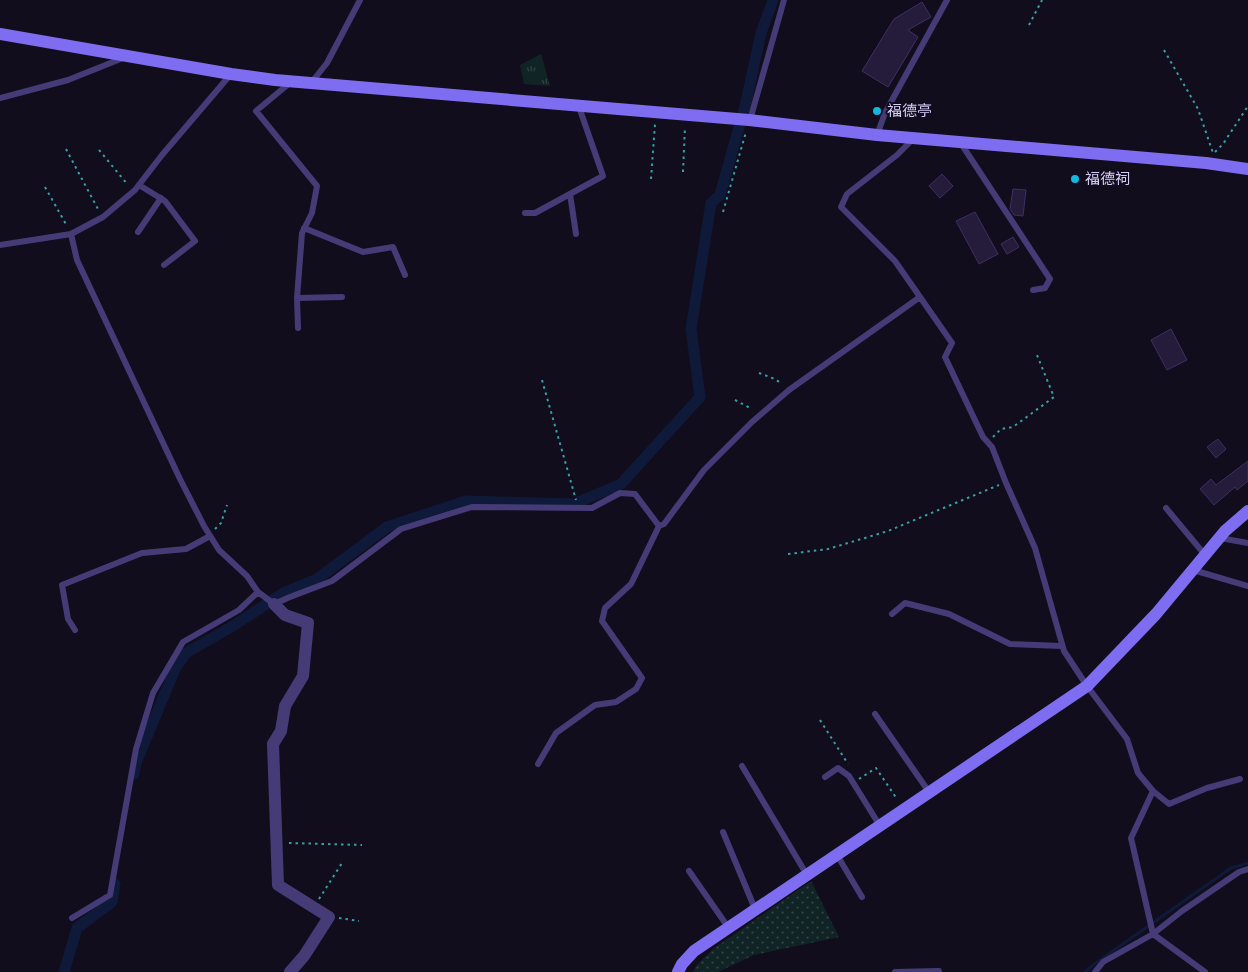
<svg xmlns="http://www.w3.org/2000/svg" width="1248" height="972" font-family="Jost,'Noto Sans TC',sans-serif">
	<defs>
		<pattern id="grass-tufts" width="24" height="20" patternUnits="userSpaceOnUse" patternTransform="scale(1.25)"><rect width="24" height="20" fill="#112425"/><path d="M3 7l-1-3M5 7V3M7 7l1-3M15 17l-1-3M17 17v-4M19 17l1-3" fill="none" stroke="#334346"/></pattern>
		<pattern id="park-dots" width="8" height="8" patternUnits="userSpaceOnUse" patternTransform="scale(1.25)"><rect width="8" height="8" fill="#112425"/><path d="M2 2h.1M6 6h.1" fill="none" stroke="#334346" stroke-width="1.8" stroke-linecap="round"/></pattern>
	</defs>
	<rect width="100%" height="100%" fill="#110d1c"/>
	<!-- grass -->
	<path fill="url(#grass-tufts)" d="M541,54L550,86L524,84L520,65Z"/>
	<!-- park -->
	<path fill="url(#park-dots)" d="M811,881L839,937L754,955L718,972H693L696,966L713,949Z"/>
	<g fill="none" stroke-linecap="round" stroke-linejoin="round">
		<!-- stream -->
		<path stroke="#0f1a3a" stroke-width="3" d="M1085,972L1093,965L1231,868L1248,863"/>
		<!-- canal -->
		<path stroke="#0f1a3a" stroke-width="11" d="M134,774L136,763L176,667L186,653L233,626L283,593L317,579L387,527L466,501L574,504L621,484L700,397L691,329L711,203L720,195L746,102L761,33L773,0
			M64,972L77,928L112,902L115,884"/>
	</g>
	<!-- building -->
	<path fill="#251b3b" stroke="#3f2f65" d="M922,2L931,17L908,30L918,37L888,87L862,71L894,19Z
		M942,174L953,186L940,198L929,186Z
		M1013,189L1026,190L1023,216L1014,215L1010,209Z
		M975,212L998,254L979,264L956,221Z
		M1013,237L1019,247L1007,254L1001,244Z
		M1171,329L1187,360L1167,370L1151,340Z
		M1218,439L1226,449L1216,458L1207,447Z
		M1248,461V481L1237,490L1235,487L1214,505L1200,489L1211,479L1216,485Z"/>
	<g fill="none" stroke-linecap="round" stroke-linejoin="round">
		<!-- path -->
		<path stroke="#389fa4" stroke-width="2" stroke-dasharray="2.5 4" stroke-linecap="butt" d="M1029,25L1042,0
			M1164,50L1198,109L1213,153
			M66,149L99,211
			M99,150L128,185
			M1215,152L1223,144L1248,106
			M683,172L685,127
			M651,179L655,124
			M45,187L67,226
			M723,212L746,132
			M759,373L775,379L782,384
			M542,380L576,500
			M735,400L752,409
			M993,437L1001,429L1013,427L1054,397L1037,355
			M215,529L221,523L227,505
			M788,554L828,549L888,531L999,485
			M820,720L848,764
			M859,779L876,768L897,799
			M289,843L362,845
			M319,899L342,863
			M339,918L359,921"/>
		<!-- lane -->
		<path stroke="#453c77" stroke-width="6" d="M231,74L162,155L135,190L103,217L71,234L77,260L180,479L204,526L219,550L247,576L258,592L274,604L290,597L332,581L401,529L472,507L592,508L620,493L635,494L659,526L664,524L704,470L752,422L789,390L920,297
			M291,82L256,111L317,186L312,213L302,233L297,298L298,328
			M311,83L327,63L360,0
			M0,98L68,80L123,58
			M750,120L784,0
			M877,135L885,113L947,0
			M913,139L897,155L847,194L841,207L895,261L952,343L945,357L983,437L992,447L1006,483L1035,548L1064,651L1087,686L1127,739L1138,773L1153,791L1131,838L1153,934L1205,972
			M960,142L1050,279L1045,288L1033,290
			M139,185L165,201L195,241L164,265
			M570,194L576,234
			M525,213H535L603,176L579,107
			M304,228L363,252L393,247L405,275
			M138,232L161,198
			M0,245L71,234
			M297,298L342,297
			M1166,508L1205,555
			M1220,538L1248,543
			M1193,570L1248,586
			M892,614L905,603L949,614L1010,644L1062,646
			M75,630L68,619L62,585L142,553L186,549L210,536
			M875,714L929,792
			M538,764L556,733L595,705L616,702L636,689L642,678L602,621L605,608L631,584L659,526
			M742,766L807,875
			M825,777L838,768L849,776L880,826
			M1153,791L1169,804L1207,788L1240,779
			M723,832L755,909
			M837,855L862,897
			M689,871L728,927
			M72,918L110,895L136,749L153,693L183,642L239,610L258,592
			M895,972L939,971
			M1095,972L1103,962L1153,934L1182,911L1239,872L1248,869"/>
		<!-- street -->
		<path stroke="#453c77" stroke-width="12" d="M274,604L285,615L308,623L303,676L285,706L281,731L273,744L278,885L329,917L304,956L290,972"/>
		<!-- secondary -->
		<path stroke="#7e6df1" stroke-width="12" d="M0,34L231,74L275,80L749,120L877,135L1206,163L1248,169
			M678,972L682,964L694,951L1087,686L1156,614L1225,531L1248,511"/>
	</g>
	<!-- markers -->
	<g fill="#15b6de" stroke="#110d1c" stroke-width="2">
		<circle cx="877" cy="111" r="5"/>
		<circle cx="1075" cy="179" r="5"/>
	</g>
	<g text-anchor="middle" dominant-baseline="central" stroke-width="4" stroke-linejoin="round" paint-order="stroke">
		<!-- poi labels -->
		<g font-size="15" fill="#d7cdfa" stroke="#110d1c" text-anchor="start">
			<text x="887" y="111">福德亭</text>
			<text x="1085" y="179">福德祠</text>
		</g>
	</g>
</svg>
